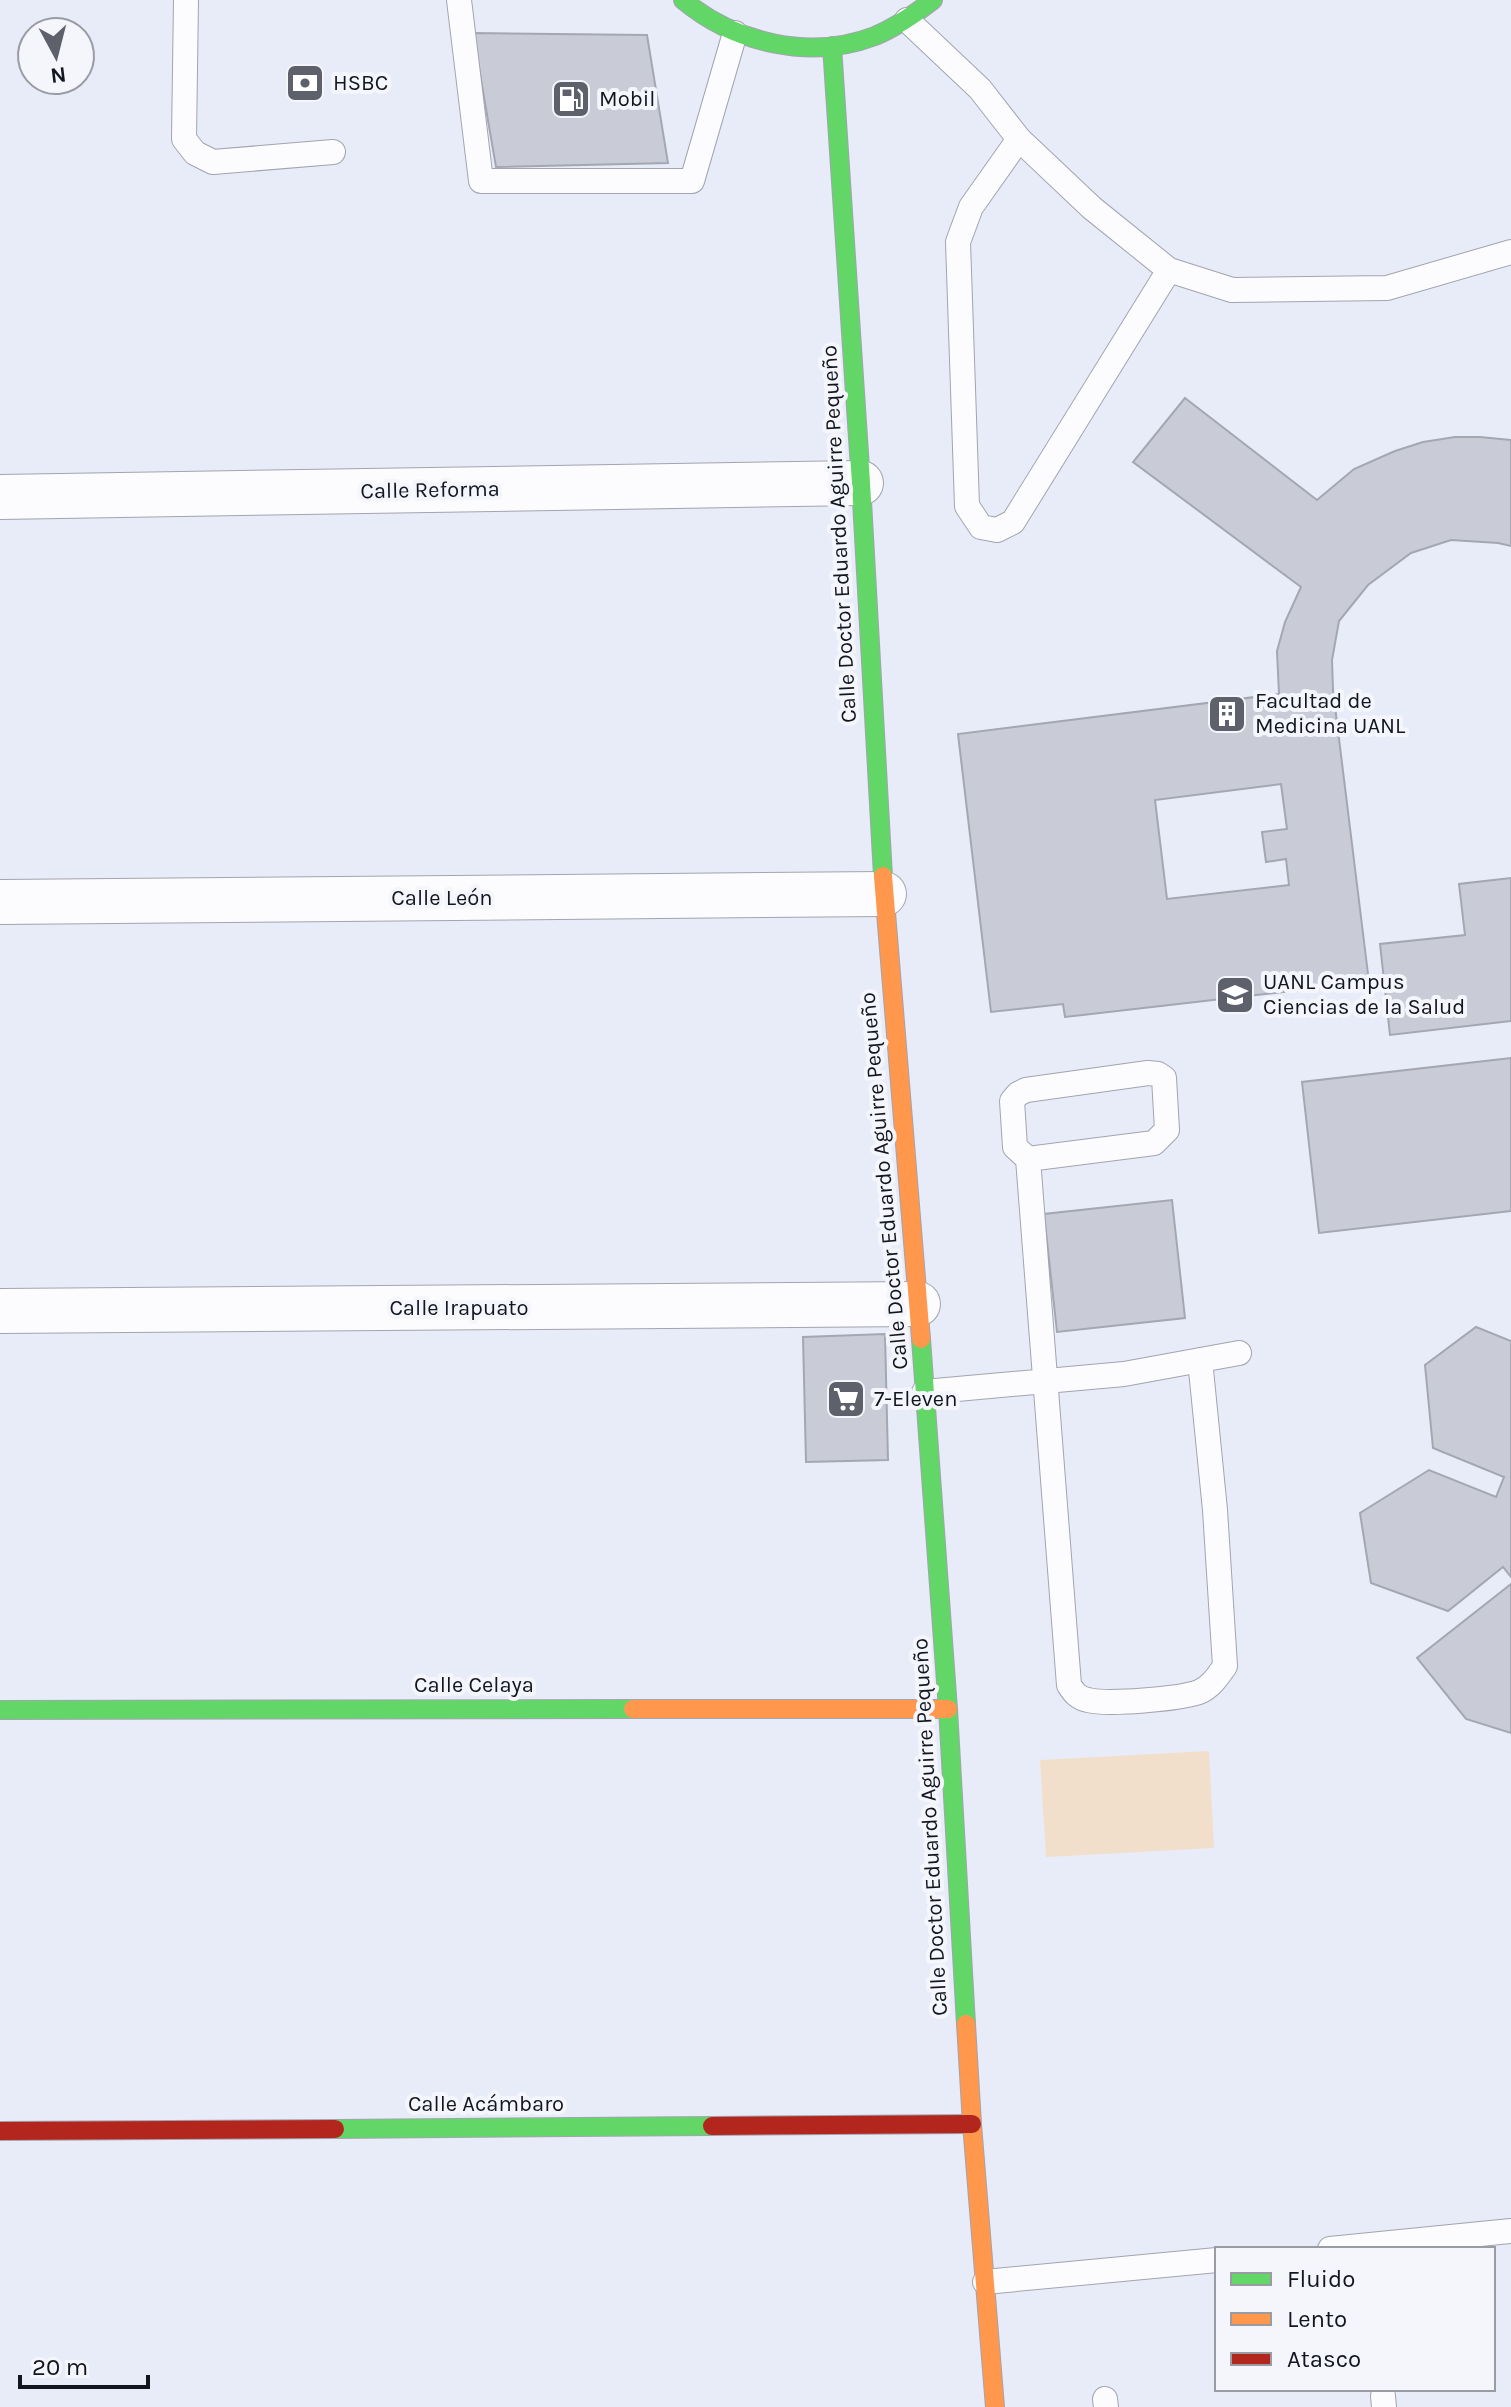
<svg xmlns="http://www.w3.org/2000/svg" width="1511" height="2407" font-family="Karla,sans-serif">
	<rect width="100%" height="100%" fill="#e8ecf9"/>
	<!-- green -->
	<path fill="#f1dfcc" d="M1209,1751L1214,1848L1046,1857L1040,1760Z"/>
	<!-- building -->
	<path fill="#c9ccd7" stroke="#a4a7b2" stroke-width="2" fill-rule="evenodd" d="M473,33L647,35L668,163L496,167Z
		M1185,398L1317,500L1354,469L1395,451L1423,442L1455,437H1480L1511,440V546L1498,543L1451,540L1411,553L1368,585L1339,621L1332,660L1333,690L1369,982L1065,1017L1063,1004L991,1012L958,734L1279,694L1277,651L1285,622L1301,587L1133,462ZM1281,784L1287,829L1262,832L1266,862L1286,859L1289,885L1167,899L1155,800Z
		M1511,878V1021L1390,1035L1380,944L1465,935L1459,884Z
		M1511,1058V1211L1319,1233L1302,1082Z
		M1172,1200L1185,1318L1057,1332L1044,1214Z
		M1476,1327L1511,1341V1577L1503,1567L1448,1611L1371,1583L1360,1513L1429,1470L1496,1497L1504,1477L1433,1448L1425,1365Z
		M885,1334L888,1460L806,1462L803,1337Z
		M1511,1584V1733L1466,1719L1417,1658Z"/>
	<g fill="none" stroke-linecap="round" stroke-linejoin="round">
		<defs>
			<path id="lane" d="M186,0L184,139L195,153L213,162L333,152
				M459,0L481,181H692L735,33
				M907,20L980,89L1019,139L1092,208L1169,270L1232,290L1387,288L1511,252
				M1019,139L971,207L958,242L967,506L981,527L997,530L1013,522L1169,270
				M1148,1073L1158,1074L1164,1078L1167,1130L1154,1143L1028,1159L1015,1147L1012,1101L1018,1094L1026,1090Z
				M1028,1159L1069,1685C1074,1693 1078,1698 1088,1700C1108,1705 1179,1699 1199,1692C1211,1687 1218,1676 1225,1666L1215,1510L1200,1360
				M924,1392L1124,1374L1239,1353
				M1330,2249L1511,2231
				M985,2282L1217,2260
				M1383,2396L1384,2407
				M1105,2399L1106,2407"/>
			<path id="street" d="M0,497L861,483
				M0,902L884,894
				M0,1311L918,1304"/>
			<path id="fast" d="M683,0C735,43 810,61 875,36C896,27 915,14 933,0
				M832,46L861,483L883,876
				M921,1339L948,1709L966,2024
				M0,1710L633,1709
				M335,2129L712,2126"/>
			<path id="slow" d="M883,876L921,1339
				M633,1709H948
				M966,2024L972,2124L995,2407"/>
			<path id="jam" d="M712,2126L972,2124
				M0,2131L335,2129"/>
		</defs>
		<!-- lane casing -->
		<use href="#lane" stroke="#a2a4af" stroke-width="26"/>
		<!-- street casing -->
		<use href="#street" stroke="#a2a4af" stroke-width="46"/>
		<!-- fast casing -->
		<use href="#fast" stroke="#a2a4af" stroke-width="20"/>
		<!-- slow casing -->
		<use href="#slow" stroke="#a2a4af" stroke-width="20"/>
		<!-- jam casing -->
		<use href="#jam" stroke="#a2a4af" stroke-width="20"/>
		<!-- lane -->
		<use href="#lane" stroke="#fcfcfe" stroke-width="24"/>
		<!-- street -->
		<use href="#street" stroke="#fcfcfe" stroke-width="44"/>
		<!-- fast -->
		<use href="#fast" stroke="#63d668" stroke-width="18"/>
		<!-- slow -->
		<use href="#slow" stroke="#ff974d" stroke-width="18"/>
		<!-- jam -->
		<use href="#jam" stroke="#b3261e" stroke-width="18"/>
	</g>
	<!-- icons -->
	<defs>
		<symbol id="bank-square" viewBox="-11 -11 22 22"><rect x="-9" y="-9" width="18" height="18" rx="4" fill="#5e606b" stroke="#f4f6fc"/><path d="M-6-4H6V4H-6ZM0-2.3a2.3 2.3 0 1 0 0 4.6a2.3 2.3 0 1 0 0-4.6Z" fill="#fff"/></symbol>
		<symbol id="fuel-square" viewBox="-11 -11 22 22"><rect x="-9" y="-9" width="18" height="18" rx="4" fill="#5e606b" stroke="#f4f6fc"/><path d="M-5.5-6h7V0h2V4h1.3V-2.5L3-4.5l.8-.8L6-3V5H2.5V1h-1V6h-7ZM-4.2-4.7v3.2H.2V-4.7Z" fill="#fff"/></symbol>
		<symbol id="building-square" viewBox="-11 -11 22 22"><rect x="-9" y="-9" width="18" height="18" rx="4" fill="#5e606b" stroke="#f4f6fc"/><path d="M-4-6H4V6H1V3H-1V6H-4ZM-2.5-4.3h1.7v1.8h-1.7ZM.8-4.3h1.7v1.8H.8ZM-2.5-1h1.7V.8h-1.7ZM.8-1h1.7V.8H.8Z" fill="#fff"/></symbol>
		<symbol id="university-square" viewBox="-11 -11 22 22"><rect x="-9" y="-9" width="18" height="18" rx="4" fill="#5e606b" stroke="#f4f6fc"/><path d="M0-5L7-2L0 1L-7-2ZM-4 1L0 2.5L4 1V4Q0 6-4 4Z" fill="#fff"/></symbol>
		<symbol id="supermarket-square" viewBox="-11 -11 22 22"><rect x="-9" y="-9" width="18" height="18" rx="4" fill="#5e606b" stroke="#f4f6fc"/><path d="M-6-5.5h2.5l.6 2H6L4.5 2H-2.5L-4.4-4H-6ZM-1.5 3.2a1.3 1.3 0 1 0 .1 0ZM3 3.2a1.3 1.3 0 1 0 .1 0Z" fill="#fff"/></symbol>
	</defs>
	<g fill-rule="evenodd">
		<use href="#bank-square" x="283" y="61" width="44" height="44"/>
		<use href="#fuel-square" x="549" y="77" width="44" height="44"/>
		<use href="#building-square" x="1205" y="692" width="44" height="44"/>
		<use href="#university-square" x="1213" y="973" width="44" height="44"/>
		<use href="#supermarket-square" x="824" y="1377" width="44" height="44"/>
	</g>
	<g text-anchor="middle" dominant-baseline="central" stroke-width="8" stroke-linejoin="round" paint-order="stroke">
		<!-- poi labels -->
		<g font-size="22" fill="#13151f" stroke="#f4f6fc" text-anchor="start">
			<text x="333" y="83">HSBC</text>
			<text x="599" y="99">Mobil</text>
			<text x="1255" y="701">Facultad de<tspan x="1255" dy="25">Medicina UANL</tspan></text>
			<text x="1263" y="982">UANL Campus<tspan x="1263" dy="25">Ciencias de la Salud</tspan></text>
			<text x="874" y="1399">7-Eleven</text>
		</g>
		<!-- street labels -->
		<g font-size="22" fill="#13151f" stroke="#f4f6fc">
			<text transform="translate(430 490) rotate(-1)">Calle Reforma</text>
			<text transform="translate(839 534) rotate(-93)">Calle Doctor Eduardo Aguirre Pequeño</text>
			<text x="442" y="898">Calle León</text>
			<text transform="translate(884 1181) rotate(-95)">Calle Doctor Eduardo Aguirre Pequeño</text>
			<text x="459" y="1308">Calle Irapuato</text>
			<text x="474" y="1685">Calle Celaya</text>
			<text transform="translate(930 1827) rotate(-93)">Calle Doctor Eduardo Aguirre Pequeño</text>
			<text x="486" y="2104">Calle Acámbaro</text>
		</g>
	</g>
	<!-- legend -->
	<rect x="1215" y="2247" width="280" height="144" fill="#f4f6fc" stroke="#9a9ca4" stroke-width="2"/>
	<rect x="1231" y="2273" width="40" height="12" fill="#63d668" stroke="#9a9ca4" stroke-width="2"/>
	<text x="1287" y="2287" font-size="24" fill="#13151f">Fluido</text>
	<rect x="1231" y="2313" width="40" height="12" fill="#ff974d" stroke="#9a9ca4" stroke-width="2"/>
	<text x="1287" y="2327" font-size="24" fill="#13151f">Lento</text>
	<rect x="1231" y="2353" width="40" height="12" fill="#b3261e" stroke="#9a9ca4" stroke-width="2"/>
	<text x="1287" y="2367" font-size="24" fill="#13151f">Atasco</text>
	<!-- north arrow -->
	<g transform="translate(56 56) rotate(173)"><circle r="38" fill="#f4f6fc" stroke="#9a9ca4" stroke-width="2"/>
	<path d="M0-6L14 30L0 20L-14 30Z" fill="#5e606b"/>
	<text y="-12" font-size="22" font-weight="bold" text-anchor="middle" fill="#13151f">N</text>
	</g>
	<!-- scale -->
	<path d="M20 2375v12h128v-12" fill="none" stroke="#13151f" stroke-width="4"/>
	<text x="32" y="2375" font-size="24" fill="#13151f" stroke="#f4f6fc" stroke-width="6" paint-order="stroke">20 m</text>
</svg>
